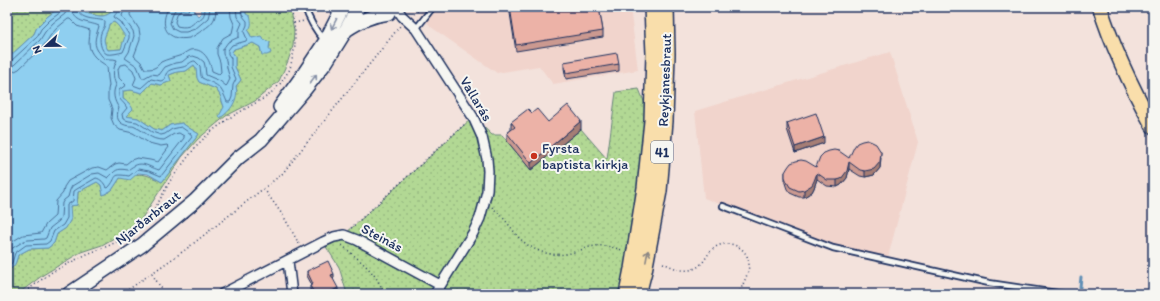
<svg xmlns="http://www.w3.org/2000/svg" width="1160" height="301" font-family="Itim,sans-serif">
	<defs>
		<pattern id="grass-dots" width="8" height="8" patternUnits="userSpaceOnUse"><rect width="8" height="8" fill="#b2d894"/><path d="M2 2h.1M6 6h.1" fill="none" stroke="#98ba82" stroke-width="1.8" stroke-linecap="round"/></pattern>
	</defs>
	<rect width="100%" height="100%" fill="#f3e2dc"/>
	<filter id="ink" filterUnits="userSpaceOnUse"><feTurbulence type="fractalNoise" baseFrequency=".025" numOctaves="2"/><feDisplacementMap in="SourceGraphic" scale="8" xChannelSelector="R" yChannelSelector="G"/><feConvolveMatrix kernelMatrix="1 2 1 2 8 2 1 2 1" color-interpolation-filters="sRGB"/></filter>
	<g filter="url(#ink)">
		<!-- built -->
		<path fill="#f1d4cc" d="M425,7H630L638,70L553,84L539,66L497,73L431,27L420,13Z
			M890,52L918,142L887,261L833,248L704,198L695,111Z"/>
		<!-- grass -->
		<path fill="url(#grass-dots)" stroke="#668479" d="M7,7H60L47,17L37,27L34,34L9,57L7,61Z
			M80,7H117C104,20 101,16 85,13Z
			M245,7H289L294,30L293,46L288,61L279,81L255,101L226,116L198,139L182,157L138,224L102,245L81,252L43,275L19,293L7,294V270C15,268 16,262 18,255L29,249L48,248L54,243L57,234L66,228L70,206L77,205L78,192L97,182L101,185L103,195L112,190L120,178C140,173 143,172 162,182L199,134L189,128L182,123L170,125L162,131L154,129L138,118L125,116L129,103L123,99V91L131,90L142,93L152,83L161,85L171,81L169,75L177,72L186,71L194,65L196,68L197,77L199,82L216,89L220,95L224,107L237,91L236,86L241,80L235,67V56L232,52L234,49L253,43L260,47L261,52L269,48L270,42L264,40L252,38L248,31Z
			M113,22C120,25 121,31 126,36L121,49L108,50C100,37 107,36 109,24Z
			M639,89L652,121L625,294H347L339,267L323,242L344,235L473,117L492,135H502L531,170L581,129L607,159L616,92Z"/>
		<!-- water -->
		<path fill="#8fcff0" stroke="#618fb6" fill-rule="evenodd" d="M60,7H80L85,13C101,16 104,20 117,7H193L194,11L198,16L201,13V7H245L246,14L250,16C252,23 252,26 248,31L252,38L261,36L264,40L270,42L269,48L271,53L267,55H262L260,47L253,43L234,49L232,52L235,56V67L241,80L236,86C239,99 231,111 220,118L219,116L224,107L220,95L216,89L199,82L197,78L196,68L194,65L186,71L177,72L169,75L171,81L161,85L152,83L142,93L131,90L123,91V99L129,103L133,109L126,116L138,118L154,129L162,131L170,125L182,123L189,128L199,134L162,182L148,174L138,173L130,180L120,178L112,190L103,195L101,185L97,182L78,192L77,205L70,206L71,219L66,228L57,234L54,243L48,248L29,249L18,255C16,262 15,268 7,270V61L9,57L34,34L37,27L47,17ZM114,22C119,25 121,31 125,36L121,49L108,50C100,37 107,36 109,24Z"/>
		<g fill="none" stroke-linecap="round" stroke-linejoin="round">
			<!-- shore -->
			<path stroke="#496f98" stroke-width="1" d="M77,7C79,21 95,18 105,21C105,28 103,28 101,33C99,39 100,51 107,54C111,55 119,53 123,52L129,38V35L121,22L114,17C115,13 120,12 120,7
				M125,7L122,16L133,31L134,36L129,52L125,58L137,66L142,78H144L151,74L159,75L165,67L175,63L182,62L188,57L193,56L199,58L204,62L205,66L206,75L220,81L226,86L227,85L230,79L227,68L226,60L223,54V49L228,42L239,37V30L242,23L237,17L236,7
				M131,7L130,15L139,29L140,35V40L134,56L141,62L145,69C148,69 152,69 154,68C157,67 159,64 161,62C167,59 173,58 179,56C183,55 185,52 190,50C203,47 210,60 212,71L219,74L221,72L220,62L217,54V48L223,38L232,33L234,24L231,17L230,7
				M169,7C158,25 167,42 189,38C195,36 198,33 203,30C213,23 216,20 216,7
				M177,7L173,13L170,23L173,29L179,32H186L195,29L208,18L209,14L210,7
				M189,7L188,11L182,10L177,14L175,22L177,26C185,28 192,27 196,20C204,19 205,14 205,7
				M7,62L11,61L37,37L41,29L50,20L61,12L62,7
				M7,67L14,65L40,40L45,32L53,23L65,14L67,7
				M7,73L13,72L19,69L45,44L50,36L57,28L68,19H70L77,26L90,30C90,34 89,39 89,43C89,55 99,61 107,66L108,78L109,85L108,90V100L112,109L111,118L114,125L120,130L133,133L149,143L161,146L167,145L169,147L158,162L150,160L137,158L131,160L126,164L119,163L115,164L107,170L99,167L92,168L68,181L64,187L63,193L56,201L55,216L46,224L41,233L23,235L7,245
				M7,261L11,249L24,241L28,240L44,239L46,238L50,228L59,221L61,217L62,203L64,200L68,197L70,190L72,186L92,174L99,173L108,178C116,170 116,168 128,170C141,159 146,166 159,170L184,138V136L179,133L174,134L164,140C149,140 147,132 135,127C134,126 131,126 129,126C118,124 115,118 119,108C114,101 112,93 116,85C112,76 113,68 117,60C113,58 108,60 104,58C101,56 100,53 98,51C92,42 97,34 99,26C88,21 73,24 72,7
				M7,266L12,263L15,253L26,245L46,244L50,241L54,231L63,225L67,218V205L73,201L74,191L77,189L96,178C101,179 104,183 106,187L108,188C119,177 110,173 129,176L138,169L149,171L161,176L192,137L191,134L181,127L172,129L165,134L161,135L152,132L137,122L129,121L123,119L122,114L127,108C122,99 118,102 119,90L126,85L119,78L118,69L120,65L126,64L133,70L136,78L133,85L141,88L151,79L161,81L165,79C165,68 175,69 183,67C188,66 190,61 195,61L200,66L201,76L202,78C218,86 220,84 227,102H230L232,97L233,85L236,79L231,67V58L228,54V50L232,45L246,41L247,39L244,32L247,25V21L242,15L241,7"/>
			<!-- stream -->
			<path stroke="#618fb6" stroke-width="3" d="M1080,287L1081,277"/>
			<defs>
				<path id="service" d="M305,7C309,20 315,30 324,40
					M416,29L433,7
					M723,206L833,248L989,283L1064,294"/>
				<path id="minor" d="M396,7L402,16L416,29L473,117L482,137L487,159L488,171L487,191L483,207L480,218L473,233L435,294
					M288,261L292,294
					M222,294L323,242L334,237L344,235L357,240L440,285"/>
				<path id="secondary" d="M346,30C360,21 372,15 389,13
					M280,107L303,75L325,42L343,7
					M69,294L142,245L195,201L238,158L261,140L305,89L326,62L346,30L358,7"/>
				<path id="primary" d="M1100,7C1113,49 1132,88 1153,126"/>
				<path id="trunk" d="M627,294L632,269L645,188L652,121L654,54L652,7
					M638,294L644,271L659,191L665,121L667,54L666,7"/>
			</defs>
			<!-- service casing -->
			<use href="#service" stroke="#1b2f5e" stroke-width="8"/>
			<!-- minor casing -->
			<use href="#minor" stroke="#1b2f5e" stroke-width="12"/>
			<!-- secondary casing -->
			<use href="#secondary" stroke="#1b2f5e" stroke-width="16"/>
			<!-- primary casing -->
			<use href="#primary" stroke="#1b2f5e" stroke-width="17"/>
			<!-- trunk casing -->
			<use href="#trunk" stroke="#1b2f5e" stroke-width="18"/>
			<!-- path -->
			<path stroke="#1b2f5e" stroke-width="1.5" stroke-dasharray="1 3" stroke-linecap="butt" d="M414,14L417,12L419,7
				M294,23L304,21
				M264,189L284,217L299,244
				M492,207C498,213 504,218 509,225C514,231 518,238 525,243C538,253 555,257 571,253C579,251 587,247 595,246C604,245 613,247 622,250
				M351,228L466,123
				M342,245C359,261 376,270 384,294
				M663,263C673,267 682,273 693,269C704,266 706,254 714,248C728,238 748,247 749,264C749,274 742,285 739,294
				M152,274L165,294
				M29,289L31,294
				M22,294L52,272L87,254L108,246L127,237L143,223L157,205L170,181L197,145L212,131L231,117L268,96L280,84L290,69L295,46V31L291,7
				M122,294L185,250L282,174L400,26"/>
			<!-- service -->
			<use href="#service" stroke="#f6f6f2" stroke-width="4.5"/>
			<!-- minor -->
			<use href="#minor" stroke="#f6f6f2" stroke-width="9"/>
			<!-- secondary -->
			<use href="#secondary" stroke="#f6f6f2" stroke-width="13"/>
			<!-- primary -->
			<use href="#primary" stroke="#f9deab" stroke-width="14"/>
			<!-- trunk -->
			<use href="#trunk" stroke="#f9deab" stroke-width="15"/>
		</g>
		<!-- wall -->
		<path fill="#cb9990" stroke="#1b2f5e" d="M509,7H601H599L603,31V37L516,51Z
			M564,62L619,64V71L566,79L564,68Z
			M511,122H548L581,129L531,170L507,141V133L511,130Z
			M787,123L824,143L795,153L787,129Z
			M849,158H881L880,168L874,175L865,177L860,176L849,169L847,178L841,185L837,187L827,186L817,179L814,188L812,192L804,197H799L790,193L787,189L785,183V172L816,167Z
			M307,271L334,278L333,279L338,293L335,294H312L310,290V286L312,285L307,276Z"/>
		<!-- shaded-wall -->
		<path fill="#a57d75" stroke="#1b2f5e" d="M581,121V129L531,170V163Z
			M824,137V143L795,153V147Z
			M881,152L880,168L874,175L865,177V171Z
			M849,162V169L847,178L841,185L837,187V180Z
			M817,173V179L814,188L812,192L804,197V190Z
			M334,274V278L331,280V275Z
			M338,288V293L335,294H330V292Z"/>
		<!-- building -->
		<path fill="#ecb2a7" stroke="#1b2f5e" d="M510,7H599L603,31L516,45Z
			M617,53L619,64L566,73L564,62Z
			M568,105L581,121L531,163L507,133L515,127L511,122L528,109L532,113L537,109L548,122Z
			M816,113L824,137L795,147L787,123Z
			M867,140L872,142L876,144L881,152L880,162L874,169L865,171L860,170L849,162L847,171L841,179L837,180H827L817,173L814,181L812,185L804,190L799,191L790,187L787,182L785,177V172L788,167L791,163L796,161L801,160L806,161L816,167L820,157L824,153L829,151L834,150L839,151L849,158L854,147L857,143L862,141Z
			M328,261L334,274L331,275L338,288L330,292V294H315L310,286L313,284L307,271Z
			M275,291L277,294H268Z"/>
		<!-- one-way arrows -->
		<defs><path id="oneway-shaft" d="M-6 0H5M1.5-3L5.5 0L1.5 3" fill="none" stroke-width="1.6" stroke-linecap="round" stroke-linejoin="round"/></defs>
		<g stroke="#8892a8">
			<use href="#oneway-shaft" transform="translate(334 24) rotate(117)"/>
			<use href="#oneway-shaft" transform="translate(313 79) rotate(-53)"/>
		</g>
		<use stroke="#8a8684" href="#oneway-shaft" transform="translate(647 256) rotate(-79)"/>
	</g>
	<!-- markers -->
	<circle fill="#c8321e" stroke="#f6f6f2" stroke-width="1.5" cx="534" cy="156" r="4"/>
	<g text-anchor="middle" dominant-baseline="central" stroke-width="4" stroke-linejoin="round" paint-order="stroke">
		<!-- shield labels -->
		<rect fill="#f6f6f2" stroke="#5d6b8a" stroke-width="1" x="651" y="141" width="22" height="22" rx="3"/>
		<g font-size="13" font-weight="bold" fill="#1b2f5e">
			<text x="662" y="152">41</text>
		</g>
		<!-- street labels -->
		<g font-size="14" fill="#1b2f5e" stroke="#f6f6f2">
			<text transform="translate(665 80) rotate(-88)">Reykjanesbraut</text>
			<text transform="translate(476 99) rotate(59)">Vallarás</text>
			<text transform="translate(148 218) rotate(-38)">Njarðarbraut</text>
			<text transform="translate(382 238) rotate(28)">Steinás</text>
		</g>
		<!-- poi labels -->
		<g font-size="14" fill="#1b2f5e" stroke="#f6f6f2" text-anchor="start">
			<text x="542" y="148">Fyrsta<tspan x="542" dy="16">baptista kirkja</tspan></text>
		</g>
	</g>
	<!-- margin -->
	<rect width="1160" height="301" fill="none" stroke="#f6f6f2" stroke-width="24"/>
	<rect x="12" y="12" width="1136" height="277" fill="none" stroke="#1b2f5e" stroke-width="1.5" filter="url(#ink)"/>
	<!-- north arrow -->
	<g transform="translate(46 46) rotate(248)" stroke="#f6f6f2" stroke-width="3" paint-order="stroke">
	<path d="M0-3L7 15L0 10L-7 15Z" fill="#1b2f5e"/>
	<text y="-6" font-size="11" font-weight="bold" text-anchor="middle" fill="#1b2f5e">N</text>
	</g>
</svg>
